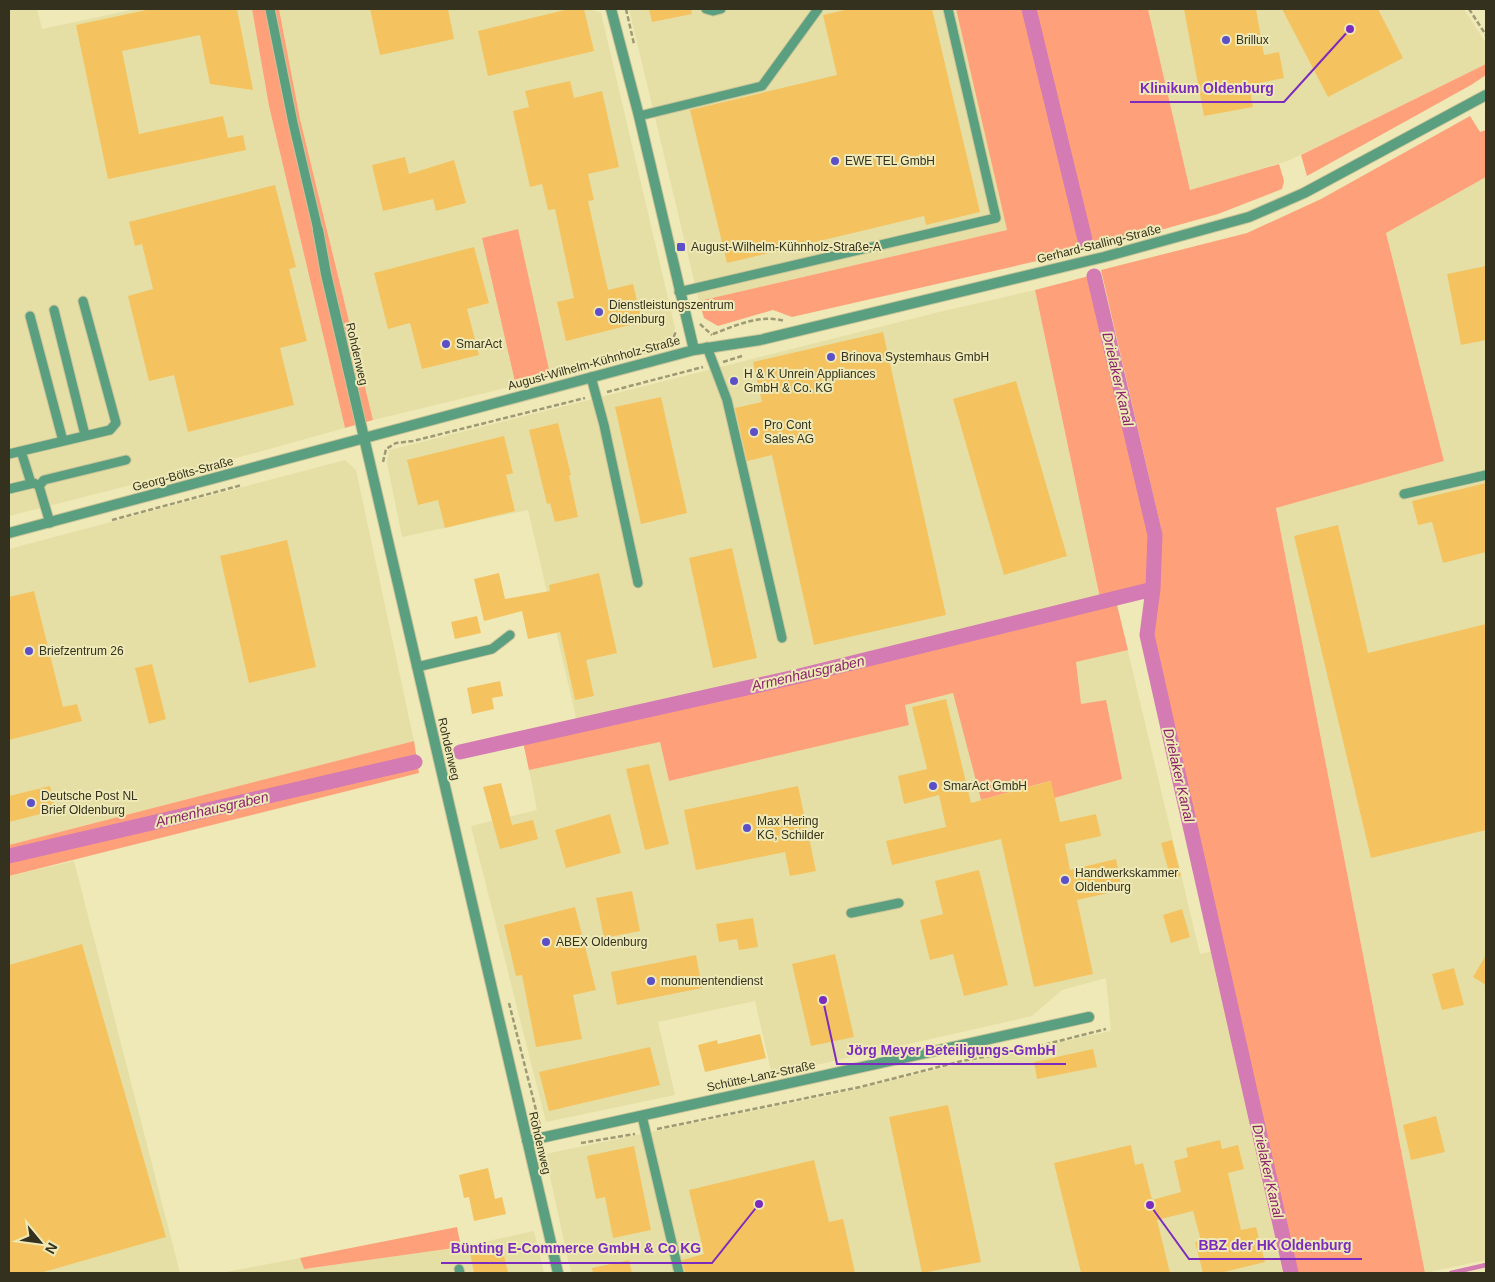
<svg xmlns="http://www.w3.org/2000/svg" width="1495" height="1282" font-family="Arial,sans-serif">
	<rect width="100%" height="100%" fill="#eee9b7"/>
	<!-- built -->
	<path fill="#e5dfa5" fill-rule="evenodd" d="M9,9H37L42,29L136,9H252L269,106L345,428L222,462L9,516Z
		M279,9H590L601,13L675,328L668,346L660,351L373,420L300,119ZM517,229L515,382L482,238Z
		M629,9H956L1007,230L699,301Z
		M1148,9H1464L1486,43V64L1290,160L1190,190Z
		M1486,177V1260L1425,1273L1276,508L1444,461L1386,233Z
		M1035,290L1100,598L791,673L577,722L528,510L402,537L387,463L389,450L935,313Z
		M345,460L356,470L414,741L9,845V549Z
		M1116,601L1200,954L1214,951L1283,1273H571L545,1154L836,1094L963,1063L1111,1031L1106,978L1062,990L1032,1016L772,1075L755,1001L658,1022L675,1095L546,1122L471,826L537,810L529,770L660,742L669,781L909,724L905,705Z
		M74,861L180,1273H9V876Z
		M534,1231L544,1273H221L300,1258L304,1269L461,1247Z"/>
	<!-- green -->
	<path fill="#fea17a" d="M252,9H279L300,119L373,420L345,428L269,106Z
		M956,9H1148L1190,190L1279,164L1284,181L1282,189L1218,214L1103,246L792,317L773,310L718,326L704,318L699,301L1007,230Z
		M1486,64V75L1471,85L1307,176L1301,155Z
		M1470,116L1480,132L1486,130V177L1386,233L1444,461L1276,508L1425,1273H1298L1153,636L1161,529L1101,270L1247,233L1321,199Z
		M518,229L550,374L515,382L482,238Z
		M1089,276L1151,536L1148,586L1100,598L1035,290Z
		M1116,601L1128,650L1076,662L1081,704L1106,700L1122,779L1054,798L1050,781L981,800L953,693L905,705L909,725L669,781L660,742L529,770L523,742L796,681Z
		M414,741L419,773L9,876V845Z
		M457,1227L461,1247L304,1269L300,1258Z"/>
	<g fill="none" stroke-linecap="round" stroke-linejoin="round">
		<!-- stream -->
		<path stroke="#d37bb2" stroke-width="4.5" d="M1451,1273L1486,1265"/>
		<!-- canal -->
		<path stroke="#d37bb2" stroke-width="15" d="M1029,9L1086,244
			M1094,276L1155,535L1153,589L1147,635L1291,1273
			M460,752L795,677L1153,589
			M9,856L415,762"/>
	</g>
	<!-- building -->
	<path fill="#f4c360" d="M151,9H237L253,90L210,84L200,35L122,51L139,134L223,116L228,138L243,135L246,150L108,179L76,25Z
		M370,9H448L454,39L380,55Z
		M569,9H584L594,51L488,76L478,31Z
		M649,9H691L692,14L652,22Z
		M849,9H932L980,212L926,225L924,216L727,263L690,110L837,75L823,15Z
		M1184,9H1256L1264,55L1279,52L1284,78L1249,85L1253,107L1204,116Z
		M1282,9H1378L1403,58L1328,97Z
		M570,81L574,98L602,91L619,167L588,174L594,200L588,201L608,290L633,284L642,322L566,341L557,302L574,298L555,209L548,210L542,184L530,187L513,111L529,107L525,91Z
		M405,157L409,174L454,160L466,203L436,211L433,199L383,211L372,165Z
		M275,185L296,267L289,269L307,341L280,348L294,405L188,432L174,375L149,381L128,296L153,289L142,244L135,246L129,222Z
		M474,247L489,303L467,309L479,355L422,369L410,323L388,329L374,273Z
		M1486,266V340L1461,345L1447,274Z
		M883,332L946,615L814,645L772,455L747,461L735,408L762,402L753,362Z
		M1016,381L1067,556L1004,575L953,399Z
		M661,397L687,513L641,524L615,407Z
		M558,423L571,475H569L578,517L555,522L550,503L547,504L529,430Z
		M504,436L513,473L506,475L515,511L445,528L438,500L418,505L407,460Z
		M1486,483V552L1443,563L1432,522L1418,525L1412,501Z
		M1338,525L1368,653L1486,624V830L1371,858L1294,536Z
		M287,540L316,667L249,683L220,556Z
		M732,548L757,658L713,668L689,558Z
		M499,573L505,599L550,591L549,585L599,573L617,653L586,660L594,696L575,700L560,632L528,639L522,611L484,621L474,579Z
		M34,591L63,707L77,704L82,721L9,740V597Z
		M477,616L481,633L455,639L451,622Z
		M152,664L166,719L149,724L135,668Z
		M500,681L503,696L492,698L494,709L472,714L467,688Z
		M946,699L971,803L1051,781L1060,822L1096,814L1101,836L1065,844L1070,870L1116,859L1122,890L1077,900L1093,974L1034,987L1001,839L892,865L886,841L946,827L939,795L904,804L898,776L927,769L912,707Z
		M649,764L669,844L645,850L626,769Z
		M501,783L512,825L533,820L538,839L500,849L483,787Z
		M50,786L56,810L9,822V796Z
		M798,786L816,871L790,876L785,852L696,870L684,810Z
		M610,814L621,853L566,868L555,830Z
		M1172,840L1181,876L1171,879L1161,843Z
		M979,870L1008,985L964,996L953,954L930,960L920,920L943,914L935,881Z
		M632,891L640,931L604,938L596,898Z
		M575,907L596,990L573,995L582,1039L536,1047L522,975L516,976L504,925Z
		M1182,909L1190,937L1171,943L1163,915Z
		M753,918L758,947L739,950L737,939L719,942L716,924Z
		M82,944L166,1237L40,1273H9V965Z
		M835,954L854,1037L811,1046L792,964Z
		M696,955L702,988L617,1005L611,972Z
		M1486,955V985L1473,977Z
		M1454,968L1464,1005L1442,1010L1432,974Z
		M760,1034L766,1058L705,1072L698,1045L717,1040L718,1044Z
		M650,1047L660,1085L549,1111L539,1072Z
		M1093,1049L1097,1067L1037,1079L1034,1062Z
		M948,1105L981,1262L922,1273L889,1117Z
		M1436,1116L1445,1152L1411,1160L1403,1125Z
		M1220,1140L1222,1149L1238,1145L1244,1169L1228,1173L1241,1230L1256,1227L1265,1262L1220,1273H1203L1195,1242L1201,1241L1193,1211L1157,1220L1170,1273H1081L1054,1163L1131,1145L1135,1165L1143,1163L1152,1200L1181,1192L1174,1161L1188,1157L1186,1148Z
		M634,1146L651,1230L613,1238L605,1197L596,1199L587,1156Z
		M814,1160L829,1222L843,1219L855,1273H685L682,1260L704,1254L689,1190Z
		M488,1168L495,1199L502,1197L506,1214L474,1221L469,1197L464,1198L459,1175Z
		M502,1246L508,1273H474L470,1253Z
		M629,1260L632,1273H593L592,1268Z"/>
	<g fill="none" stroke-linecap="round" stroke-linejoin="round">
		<defs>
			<path id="lane" d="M270,9L293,123L318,230
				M706,9L713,11L721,9
				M639,116L762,86L818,9
				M679,292L996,218L948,9
				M54,310L85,435
				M30,316L63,441
				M707,347L727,400L782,638
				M591,377L604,425L638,583
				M21,451L31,483
				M9,454L110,430L116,423L83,301
				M39,486L44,480L126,460
				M9,489L34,483L39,486L50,523
				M1404,494L1486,475
				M417,667L492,649L510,635
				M851,913L899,903
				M642,1116L679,1273
				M459,1269L460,1273"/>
			<path id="street" d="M611,9L639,116L694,350
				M318,230L326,274L558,1273
				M9,533L694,350L760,340L1104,257L1249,217L1304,193L1486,95
				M527,1141L1089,1017"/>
		</defs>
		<!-- lane casing -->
		<use href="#lane" stroke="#c9c498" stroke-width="11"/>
		<!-- street casing -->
		<use href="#street" stroke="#c9c498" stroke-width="12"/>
		<!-- path -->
		<path stroke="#9e9a75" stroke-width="2.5" stroke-dasharray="5 2.5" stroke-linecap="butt" d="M626,9L634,44
			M1469,9L1486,35
			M700,324L712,335
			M713,334C737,325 760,314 785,321
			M671,344L676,331
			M723,362L742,356
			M607,392L703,367
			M383,462L386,449L396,443L413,441L585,398
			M112,520L242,485
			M509,1003L540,1126
			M657,1129L860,1087L962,1061L1027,1049L1106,1029
			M581,1143L635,1134"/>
		<!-- lane -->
		<use href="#lane" stroke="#5a9f80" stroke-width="9"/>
		<!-- street -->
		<use href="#street" stroke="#5a9f80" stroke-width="10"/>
	</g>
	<!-- markers -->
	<g fill="#5c4fc7" stroke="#eee9b7" stroke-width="2">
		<circle cx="1226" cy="40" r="5"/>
		<circle cx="835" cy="161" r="5"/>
		<rect x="676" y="242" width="10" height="10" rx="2.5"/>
		<circle cx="599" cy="312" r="5"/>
		<circle cx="446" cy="344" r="5"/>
		<circle cx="831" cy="357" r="5"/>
		<circle cx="734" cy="381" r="5"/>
		<circle cx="754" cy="432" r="5"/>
		<circle cx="29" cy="651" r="5"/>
		<circle cx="933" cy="786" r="5"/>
		<circle cx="31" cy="803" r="5"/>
		<circle cx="747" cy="828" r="5"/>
		<circle cx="1065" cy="880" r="5"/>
		<circle cx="546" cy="942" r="5"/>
		<circle cx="651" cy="981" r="5"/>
	</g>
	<g text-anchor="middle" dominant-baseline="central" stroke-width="4" stroke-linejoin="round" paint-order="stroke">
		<!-- poi labels -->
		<g font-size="12" fill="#34321e" stroke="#eee9b7" text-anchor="start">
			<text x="1236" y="40">Brillux</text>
			<text x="845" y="161">EWE TEL GmbH</text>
			<text x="691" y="247">August-Wilhelm-Kühnholz-Straße-A</text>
			<text x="609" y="305">Dienstleistungszentrum<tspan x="609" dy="14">Oldenburg</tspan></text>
			<text x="456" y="344">SmarAct</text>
			<text x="841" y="357">Brinova Systemhaus GmbH</text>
			<text x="744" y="374">H &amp; K Unrein Appliances<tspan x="744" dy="14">GmbH &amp; Co. KG</tspan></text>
			<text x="764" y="425">Pro Cont<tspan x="764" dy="14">Sales AG</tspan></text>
			<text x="39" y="651">Briefzentrum 26</text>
			<text x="943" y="786">SmarAct GmbH</text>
			<text x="41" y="796">Deutsche Post NL<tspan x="41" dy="14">Brief Oldenburg</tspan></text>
			<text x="757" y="821">Max Hering<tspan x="757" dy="14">KG, Schilder</tspan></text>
			<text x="1075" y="873">Handwerkskammer<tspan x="1075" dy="14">Oldenburg</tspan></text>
			<text x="556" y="942">ABEX Oldenburg</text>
			<text x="661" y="981">monumentendienst</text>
		</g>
		<!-- street labels -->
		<g font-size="12" fill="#34321e" stroke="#eee9b7">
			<text transform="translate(1099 244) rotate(-14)">Gerhard-Stalling-Straße</text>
			<text transform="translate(357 354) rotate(77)">Rohdenweg</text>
			<text transform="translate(594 363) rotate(-15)">August-Wilhelm-Kühnholz-Straße</text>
			<text transform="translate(183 474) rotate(-15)">Georg-Bölts-Straße</text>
			<text transform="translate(449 749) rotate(77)">Rohdenweg</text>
			<text transform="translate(761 1076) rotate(-12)">Schütte-Lanz-Straße</text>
			<text transform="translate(540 1143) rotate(77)">Rohdenweg</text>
		</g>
		<!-- water labels -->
		<g font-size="14" font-style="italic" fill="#8b226b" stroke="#eee9b7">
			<text transform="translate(1118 379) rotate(77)">Drielaker Kanal</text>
			<text transform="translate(808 673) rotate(-13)">Armenhausgraben</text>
			<text transform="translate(1179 775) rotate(77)">Drielaker Kanal</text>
			<text transform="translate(212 809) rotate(-13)">Armenhausgraben</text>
			<text transform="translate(1268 1171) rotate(77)">Drielaker Kanal</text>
		</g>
	</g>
	<!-- callouts -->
	<path fill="none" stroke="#7b2cbf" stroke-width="2" d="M1350 29L1284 102H1130M823 1000L837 1064H1066M1150 1205L1189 1259H1362M759 1204L712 1263H441"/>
	<g fill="#7b2cbf" stroke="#eee9b7" stroke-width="2">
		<circle cx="1350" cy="29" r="5"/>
		<circle cx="823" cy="1000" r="5"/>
		<circle cx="1150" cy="1205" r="5"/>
		<circle cx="759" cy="1204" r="5"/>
	</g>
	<g font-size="14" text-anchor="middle" font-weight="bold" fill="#7b2cbf" stroke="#eee9b7" stroke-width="4" stroke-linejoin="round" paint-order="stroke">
		<text x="1207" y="93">Klinikum Oldenburg</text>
		<text x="951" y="1055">Jörg Meyer Beteiligungs-GmbH</text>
		<text x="1275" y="1250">BBZ der HK Oldenburg</text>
		<text x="576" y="1253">Bünting E-Commerce GmbH &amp; Co KG</text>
	</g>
	<!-- border -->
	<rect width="1495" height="1282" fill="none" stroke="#34321e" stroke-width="20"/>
	<!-- north arrow -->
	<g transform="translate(40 1242) rotate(119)" stroke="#eee9b7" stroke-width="4" paint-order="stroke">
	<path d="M0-4L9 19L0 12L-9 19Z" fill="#34321e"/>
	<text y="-8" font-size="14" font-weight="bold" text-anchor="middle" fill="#34321e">N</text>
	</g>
</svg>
